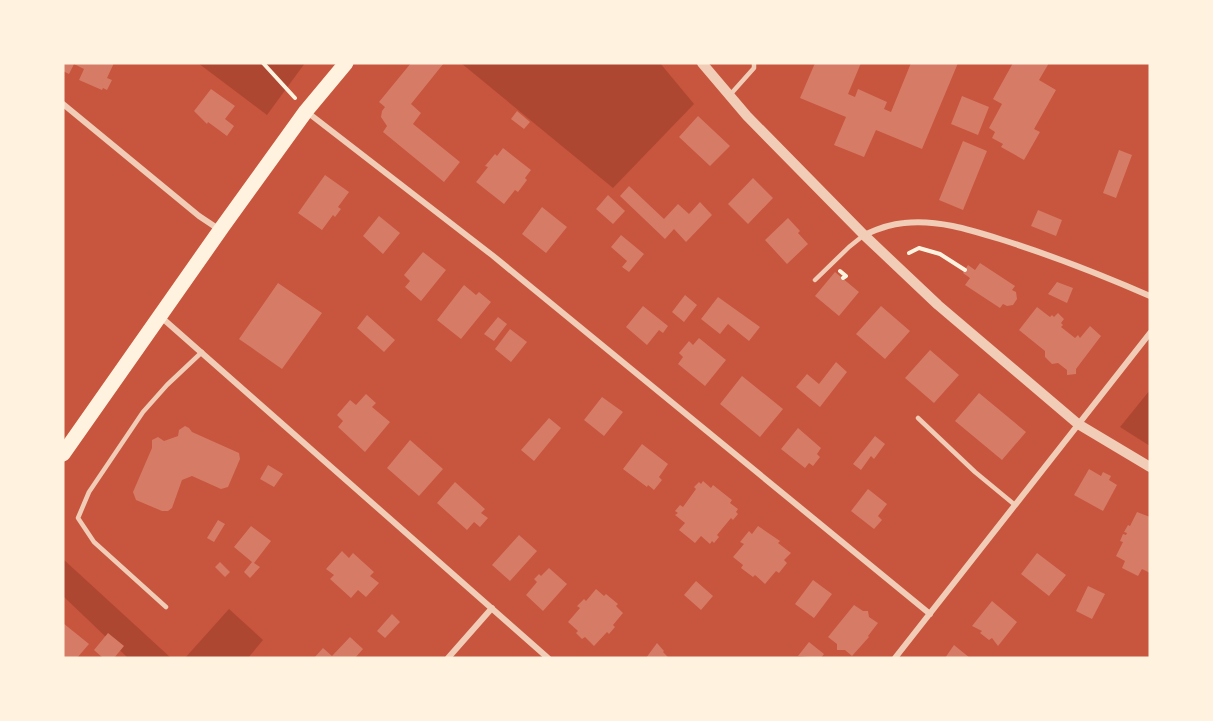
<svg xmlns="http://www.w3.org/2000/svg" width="1213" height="721" font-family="'Archivo Narrow',sans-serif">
	<rect width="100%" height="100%" fill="#c8553d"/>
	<!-- green -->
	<path fill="#ae4732" d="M198,63H305L267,115Z
		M461,63H660L694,104L613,188Z
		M1150,390V446L1120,427Z
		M63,559L171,658H128L63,596Z
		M229,609L263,640L248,658H185Z"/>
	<!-- building -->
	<path fill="#d67c66" d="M63,63H114L107,78L112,80L107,90L103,88L102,90L79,80L84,69L74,64L69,74L63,71Z
		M411,63H444L411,104L421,113L413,124L460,162L444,182L383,132L387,126L381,117L382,111L385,107L379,102Z
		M815,63H861L848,94L855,97L858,89L887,102L884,109L891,112L911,63H958L922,149L876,130L864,157L834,145L846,117L800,98Z
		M1013,63H1049L1039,80L1056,90L1034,129L1040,132L1024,160L1001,147L1003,144L992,138L995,132L989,128L1002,104L993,99Z
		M211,89L235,106L225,119L234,126L227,136L208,122L207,124L194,111Z
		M962,96L989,107L978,135L951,124Z
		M517,111L530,122L524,129L511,119Z
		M698,116L730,146L710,166L679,137Z
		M963,141L987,151L963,210L939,200Z
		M503,148L531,170L525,178L527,180L518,192L515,190L504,204L476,182L488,167L485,166L495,154L497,156Z
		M1119,150L1132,155L1116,198L1103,193Z
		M325,175L349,192L338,207L341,209L335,217L333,215L322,230L298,213Z
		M753,178L773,198L748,224L728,204Z
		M629,186L664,219L678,204L689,214L700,202L712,215L686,242L674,229L665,239L620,196Z
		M608,195L625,211L613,224L596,209Z
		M542,207L567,227L546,253L522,234Z
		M1038,210L1062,220L1056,236L1031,226Z
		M379,216L400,233L383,254L363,236Z
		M788,218L800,231L798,233L808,244L787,264L765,240Z
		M621,235L644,254L629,272L622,267L627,261L611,247Z
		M423,252L446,270L421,301L405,287L410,281L404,275Z
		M980,263L1015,286L1012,290L1016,292L1017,299L1013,305L1007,306L1003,304L1000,308L965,285L970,278L963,273L968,265L975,270Z
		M835,272L859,292L839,316L815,296Z
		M1057,282L1073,288L1067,303L1048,294Z
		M278,283L322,313L282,369L239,339Z
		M464,285L476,295L479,292L491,302L461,339L437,320Z
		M685,295L697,305L684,322L672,312Z
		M718,297L760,327L749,341L728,324L720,334L701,319Z
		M643,306L668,326L663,333L659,330L647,345L626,327Z
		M881,306L910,331L885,359L856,334Z
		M1037,307L1050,317L1052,315L1054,317L1058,313L1064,319L1061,323L1063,325L1061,327L1075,338L1078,335L1080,338L1090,326L1101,336L1076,369V374L1067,375V370L1058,363L1052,364L1045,357V351L1019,330Z
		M367,315L395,340L384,352L357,328Z
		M498,317L507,324L494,341L484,334Z
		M510,329L527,342L511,362L495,349Z
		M699,338L726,360L705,386L678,364L683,357L679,353L689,341L693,345Z
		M930,350L959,375L934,403L905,378Z
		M836,362L847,372L820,407L796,387L807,374L819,384Z
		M742,376L783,409L760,437L720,404Z
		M979,393L1026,432L1002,460L955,421Z
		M366,394L376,403L372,407L390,422L365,452L338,427L343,421L337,415L350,400L356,405Z
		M602,397L623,412L604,436L584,420Z
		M549,418L561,428L534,461L521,450Z
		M185,426L189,428L192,432L239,453L240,459L228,487L221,489L192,476L182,480L172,508L168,511H162L136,500L133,492L152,448V440L158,437L164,441L178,436L179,430Z
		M798,428L821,448L817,454L820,457L813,466L809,463L805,468L781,449Z
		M875,436L885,444L874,459L871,456L861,470L853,464Z
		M410,440L443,469L419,496L387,468Z
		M642,444L668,464L659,477L662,480L654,490L648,485L647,487L623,469Z
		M268,465L283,474L274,487L260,479Z
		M1089,469L1101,476L1103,472L1111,476L1109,480L1117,485L1103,511L1074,495Z
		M703,481L711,488L713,485L732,500L730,503L738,509L736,512L738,514L733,520L731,518L717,535L719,537L714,543L712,541L710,544L701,536L695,543L679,530L685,523L675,515L678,513L675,511L680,505L683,507L696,489L694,487L699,482L701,484Z
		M455,482L485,509L481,513L488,518L480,527L474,522L467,530L437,503Z
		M868,489L887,504L878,516L882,520L874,529L851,511Z
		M1137,512L1150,517V573L1142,569L1138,576L1122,568L1125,561L1116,556L1123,542L1120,541L1123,534L1126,535L1127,533L1124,532L1128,525L1130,526Z
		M218,520L225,524L214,542L207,538Z
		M251,526L271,541L254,563L260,567L250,578L244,572L252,562L234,547Z
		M758,526L780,541L778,543L791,553L784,560L787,563L779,573L776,571L765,584L755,575L753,577L741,568L743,565L733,557L744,544L740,542L749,531L752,534Z
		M519,535L537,551L510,581L492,565Z
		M342,551L349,558L353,553L374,572L370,576L379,583L366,597L358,590L351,598L330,579L334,575L326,569Z
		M1037,553L1066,575L1049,596L1021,574Z
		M220,562L230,572L225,577L215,567Z
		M549,568L567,584L543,611L526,595L537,582L534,579L539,574L541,576Z
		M813,580L832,594L814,618L795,604Z
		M696,581L713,596L701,610L684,595Z
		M1088,586L1105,594L1092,619L1076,611Z
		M596,589L604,596L606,594L618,604L616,606L623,613L613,625L615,627L609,634L607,632L594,646L585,637L582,639L576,633L578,631L568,622L580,608L577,606L584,599L586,601Z
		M992,601L1017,622L998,646L992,638L989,640L980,633L982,631L972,626Z
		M854,605L863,611H868L869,617L878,623L868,636L869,637L852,656L845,650H837V644L828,637Z
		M392,614L400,622L385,638L377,631Z
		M63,623L89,644L77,658H63Z
		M108,633L124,646L114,658H103L94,650Z
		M350,637L363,649L355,658H314L323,648L332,656Z
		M809,642L824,654L821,658L798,656Z
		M657,643L664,651L663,652L669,658H646Z
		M954,645L970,658H945Z"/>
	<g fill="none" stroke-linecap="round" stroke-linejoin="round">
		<!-- path -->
		<path stroke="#fff3e0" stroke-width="4" d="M263,63L295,98
			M909,253L919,248L940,254L965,270
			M840,271L846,276L843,278"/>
		<!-- service -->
		<path stroke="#f1ccb7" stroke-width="4.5" d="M729,96L754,68V63
			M815,280L849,247L864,235
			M918,418L975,472L1015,505
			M166,607L94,542L78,518L89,492L143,412L167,385L202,352"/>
		<!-- minor -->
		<path stroke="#f1ccb7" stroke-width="6" d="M63,104L199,216L220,230
			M307,112L492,255L930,614
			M864,235C877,229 889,224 904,223C937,219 971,230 1003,240C1053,256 1102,275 1150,296
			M161,317L548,658
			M448,658L492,608
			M895,658L1150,333"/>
		<!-- tertiary -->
		<path stroke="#f1ccb7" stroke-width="10" d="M702,63L747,116L864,235L938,305L1078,424L1150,467"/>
		<!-- primary -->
		<path stroke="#fff3e0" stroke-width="15" d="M63,454L223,226L306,111L346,63"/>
	</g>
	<!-- border -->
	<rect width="1213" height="721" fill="none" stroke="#fff3e0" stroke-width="129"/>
</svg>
